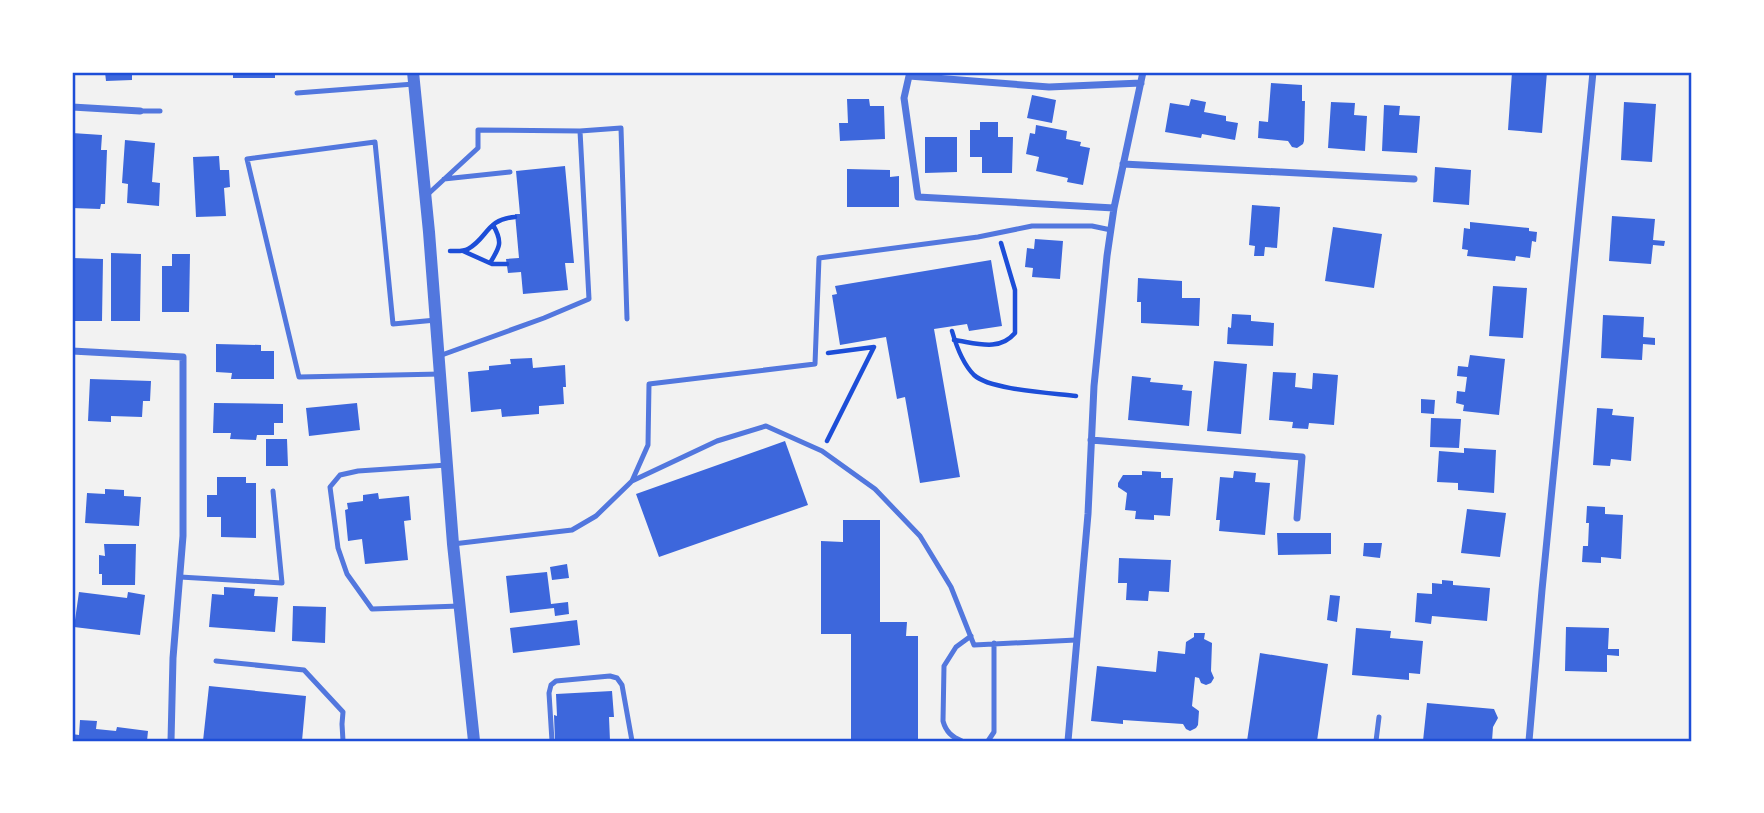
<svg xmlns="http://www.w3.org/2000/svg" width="1764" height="813" font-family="Helvetica,sans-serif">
	<rect width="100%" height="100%" fill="#f2f2f2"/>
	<!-- building -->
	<path fill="#3d67dc" d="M105,72H132V80L106,81Z
		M233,72H275V78H233Z
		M1512,72H1547L1542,133L1508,130Z
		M1271,83L1302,85V101H1305L1304,141L1303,144L1297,148L1292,147L1288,141L1258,138L1259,121L1268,122Z
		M1032,95L1056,100L1052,123L1027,118Z
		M847,99H869L870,106H884L885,139L840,141L839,123H848Z
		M1191,99L1206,102L1204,112L1226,116V121L1238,123L1235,140L1202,134L1201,138L1165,132L1170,103L1189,106Z
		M1331,102L1355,103L1354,115L1367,116L1365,151L1328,148Z
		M1624,102L1656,104L1652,162L1621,160Z
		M1384,105L1400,106L1399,115L1420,116L1417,153L1382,151Z
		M980,122H998V137H1013L1012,173H982V157H970V130H980Z
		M1036,125L1067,131L1066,139L1081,142L1080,146L1090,148L1083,185L1067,182L1068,178L1036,171L1039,157L1026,154L1030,133L1035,134Z
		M72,133L102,135L101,150H107L105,204H101L100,209L72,208Z
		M925,137H957V172L925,173Z
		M125,140L155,143L152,182L160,183L159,206L127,203L128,184L122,183Z
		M219,156L220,170H229L230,187L224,188L226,216L196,217L193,157Z
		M565,166L574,263H565L568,290L523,294L521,272L508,273L506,259L519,258L515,214H520L516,171Z
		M1435,167L1471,170L1469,205L1433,202Z
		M847,169L890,170V177L899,176V207H847Z
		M1252,205L1280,207L1277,248L1265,247L1264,256H1254L1255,246L1249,245Z
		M1612,216L1655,219L1653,240L1665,241L1664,246L1653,245L1651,264L1609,261Z
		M1470,222L1529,228V231L1537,232L1536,242L1532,241L1530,258L1516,256L1515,261L1467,256L1468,250L1462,249L1464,228L1470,229Z
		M1333,227L1382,234L1374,288L1325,281Z
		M1035,239L1063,241L1060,279L1032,277L1033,268L1025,267L1027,248L1034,249Z
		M111,253L141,254L140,321H111Z
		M172,254H190L189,312H162V266H172Z
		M72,258L103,259L102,321H72Z
		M991,260L1002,326L969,331L967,324L934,329L960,477L920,483L905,397L897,399L886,337L840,345L832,295L837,294L835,286Z
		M1138,278L1182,281V298H1200L1199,326L1141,323V302H1137Z
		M1493,286L1527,288L1523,338L1489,336Z
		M1232,314L1251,315V321L1274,323L1273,346L1227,344L1228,327L1231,328Z
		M1603,315L1644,317L1643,337L1655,338V345L1643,344L1642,360L1601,358Z
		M216,344L261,345V351H274V379H231L232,373L216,372Z
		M1470,355L1505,359L1499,415L1463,411L1464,405L1456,403L1457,391L1465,392L1467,377L1457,376L1458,366L1468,367Z
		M532,358L533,368L565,365L566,387H563L564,404L539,406V414L502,417L501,409L471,412L468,372L489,370V366L511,364L510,359Z
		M1214,361L1247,364L1241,434L1207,431Z
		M1273,372L1296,373L1295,387L1312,389L1313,373L1338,375L1334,425L1309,423L1308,429L1292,428L1293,422L1269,420Z
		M1132,376L1151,378L1150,382L1183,385L1182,390L1192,391L1189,426L1128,420Z
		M90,379L151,381L150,401H143L142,417L111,416V422L88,421Z
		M1421,399L1435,400L1434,414L1421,413Z
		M214,403L283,404V423H274V435H257L256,440L230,439L231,433H213Z
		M357,403L360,430L309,436L306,408Z
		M1597,408L1613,409L1612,415L1634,417L1631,461L1611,459L1610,466L1593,465Z
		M1431,418L1461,419L1459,448L1430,447Z
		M266,439H287L288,466H266Z
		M785,441L808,505L659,557L636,494Z
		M1464,448L1496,450L1494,493L1458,490V483L1437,482L1439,451L1464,453Z
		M1142,471L1161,472V478H1173L1170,516L1154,515V520L1135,519L1136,511L1125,510L1127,493L1118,487V483L1123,475H1142Z
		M1234,471L1256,473L1255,482L1270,483L1265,535L1219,531L1220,520H1216L1220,477L1233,478Z
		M217,477H246V483H256V538L221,537V517H207V495H217Z
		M105,489L124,490V496L141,497L139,526L85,523L87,493L105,494Z
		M378,493L379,499L409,496L411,520L404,521L408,560L365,564L362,539L348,541L345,510L348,509L347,503L363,501V495Z
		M1587,506L1605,507V514L1623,515L1621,559L1601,557V563L1582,562L1583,546H1588L1589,523H1586Z
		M1467,509L1506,513L1500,557L1461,553Z
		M843,520H880V622H907L906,636H918V741H851V634H821V541L843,542Z
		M1277,533H1331V554L1278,555Z
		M1364,543H1382L1380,558L1363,556Z
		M104,544H136L135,585H102V574H99V555L105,556Z
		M1119,558L1171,560L1169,592L1149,591L1148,601L1126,600L1127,583H1118Z
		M567,564L569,578L552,580L550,567Z
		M547,572L551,604L568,602L569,614L555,616L554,608L510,613L506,576Z
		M1442,580L1453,581V585L1490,588L1487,621L1432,616L1431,624L1415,622L1417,593L1432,594V583L1442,584Z
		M224,587L255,589L254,596L278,597L275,632L209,627L212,594L224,595Z
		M79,592L127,598L128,592L145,595L140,635L74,627Z
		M1330,595L1340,596L1337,622L1327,620Z
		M293,606L326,607L325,643L292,641Z
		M577,620L580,645L513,653L510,628Z
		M1566,627L1609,628L1608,649H1619V656L1607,655V672L1565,671Z
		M1356,628L1391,631L1390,638L1423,641L1420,674L1409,673V680L1352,675Z
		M1194,633H1205L1204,639L1212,643L1211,671L1214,678L1211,683L1206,685L1201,683L1199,678L1195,677L1192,706L1199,711L1198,725L1196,728L1190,731L1186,729L1183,724L1123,720V724L1091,721L1097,666L1156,672L1158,651L1185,654L1186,642L1194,637Z
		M1260,653L1328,664L1317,741H1247Z
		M209,686L306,696L302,741H203Z
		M612,691L614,717H609L610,741H555L554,715L557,716L556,694Z
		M1427,703L1494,709L1498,718L1493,727L1492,741H1423Z
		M80,720L97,721L96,729L116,731L117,727L148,731L147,741H72V734L79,735Z"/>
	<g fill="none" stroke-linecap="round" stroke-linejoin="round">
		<!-- path -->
		<path stroke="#1d4ed8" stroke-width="4.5" d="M450,251C456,251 463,252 468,249C488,238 486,219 515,217
			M463,251L492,264H507
			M490,263C500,247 503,242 493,225
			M952,331C956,345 963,364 974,375C990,390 1053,393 1076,396
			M954,340C976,343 999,352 1015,333V290L1001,243
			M827,441L874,347L828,353"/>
		<!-- service -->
		<path stroke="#5277de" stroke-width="5" d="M297,93L414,84
			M140,111H160
			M580,131L621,128L627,319
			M444,179L510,172
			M427,195L478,148V130L580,131L589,299L544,318L439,356
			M436,320L393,324L375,142L247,159L299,377L441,374
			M447,465L358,471L340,475L330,487L338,548L347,574L372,609L460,606
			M632,481L648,445L649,384L815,364L819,258L978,237L1032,226H1092L1111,230
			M453,544L572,530L596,516L632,481L717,441L766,426L822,451L875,489L920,536L951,587L974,645L1076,640
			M180,577L282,583L273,491
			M216,661L304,670L343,712L342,724L343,741
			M552,741L549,693L551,685L556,681L610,676L617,678L622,685L632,741
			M962,741C952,737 946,732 943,721L944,666L956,647L971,636
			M988,741L994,732V643
			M1376,741L1379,717"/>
		<!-- minor -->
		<path stroke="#5277de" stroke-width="7" d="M72,107L140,111
			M1123,164L1414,179
			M1114,208L918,197L904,98L909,76L1049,87L1141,83
			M72,351L183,357V536L173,658L171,741
			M1091,440L1302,457L1297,518
			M1068,741L1088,514L1094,386L1107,256L1114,208L1143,72
			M1529,741L1542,590L1593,72"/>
		<!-- tertiary -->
		<path stroke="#5277de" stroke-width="12" d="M413,72L429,232L453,544L474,741"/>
	</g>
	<!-- border -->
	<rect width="1764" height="813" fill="none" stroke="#ffffff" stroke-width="147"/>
	<rect x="74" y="74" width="1616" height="666" fill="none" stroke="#1d4ed8" stroke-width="2.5"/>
</svg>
